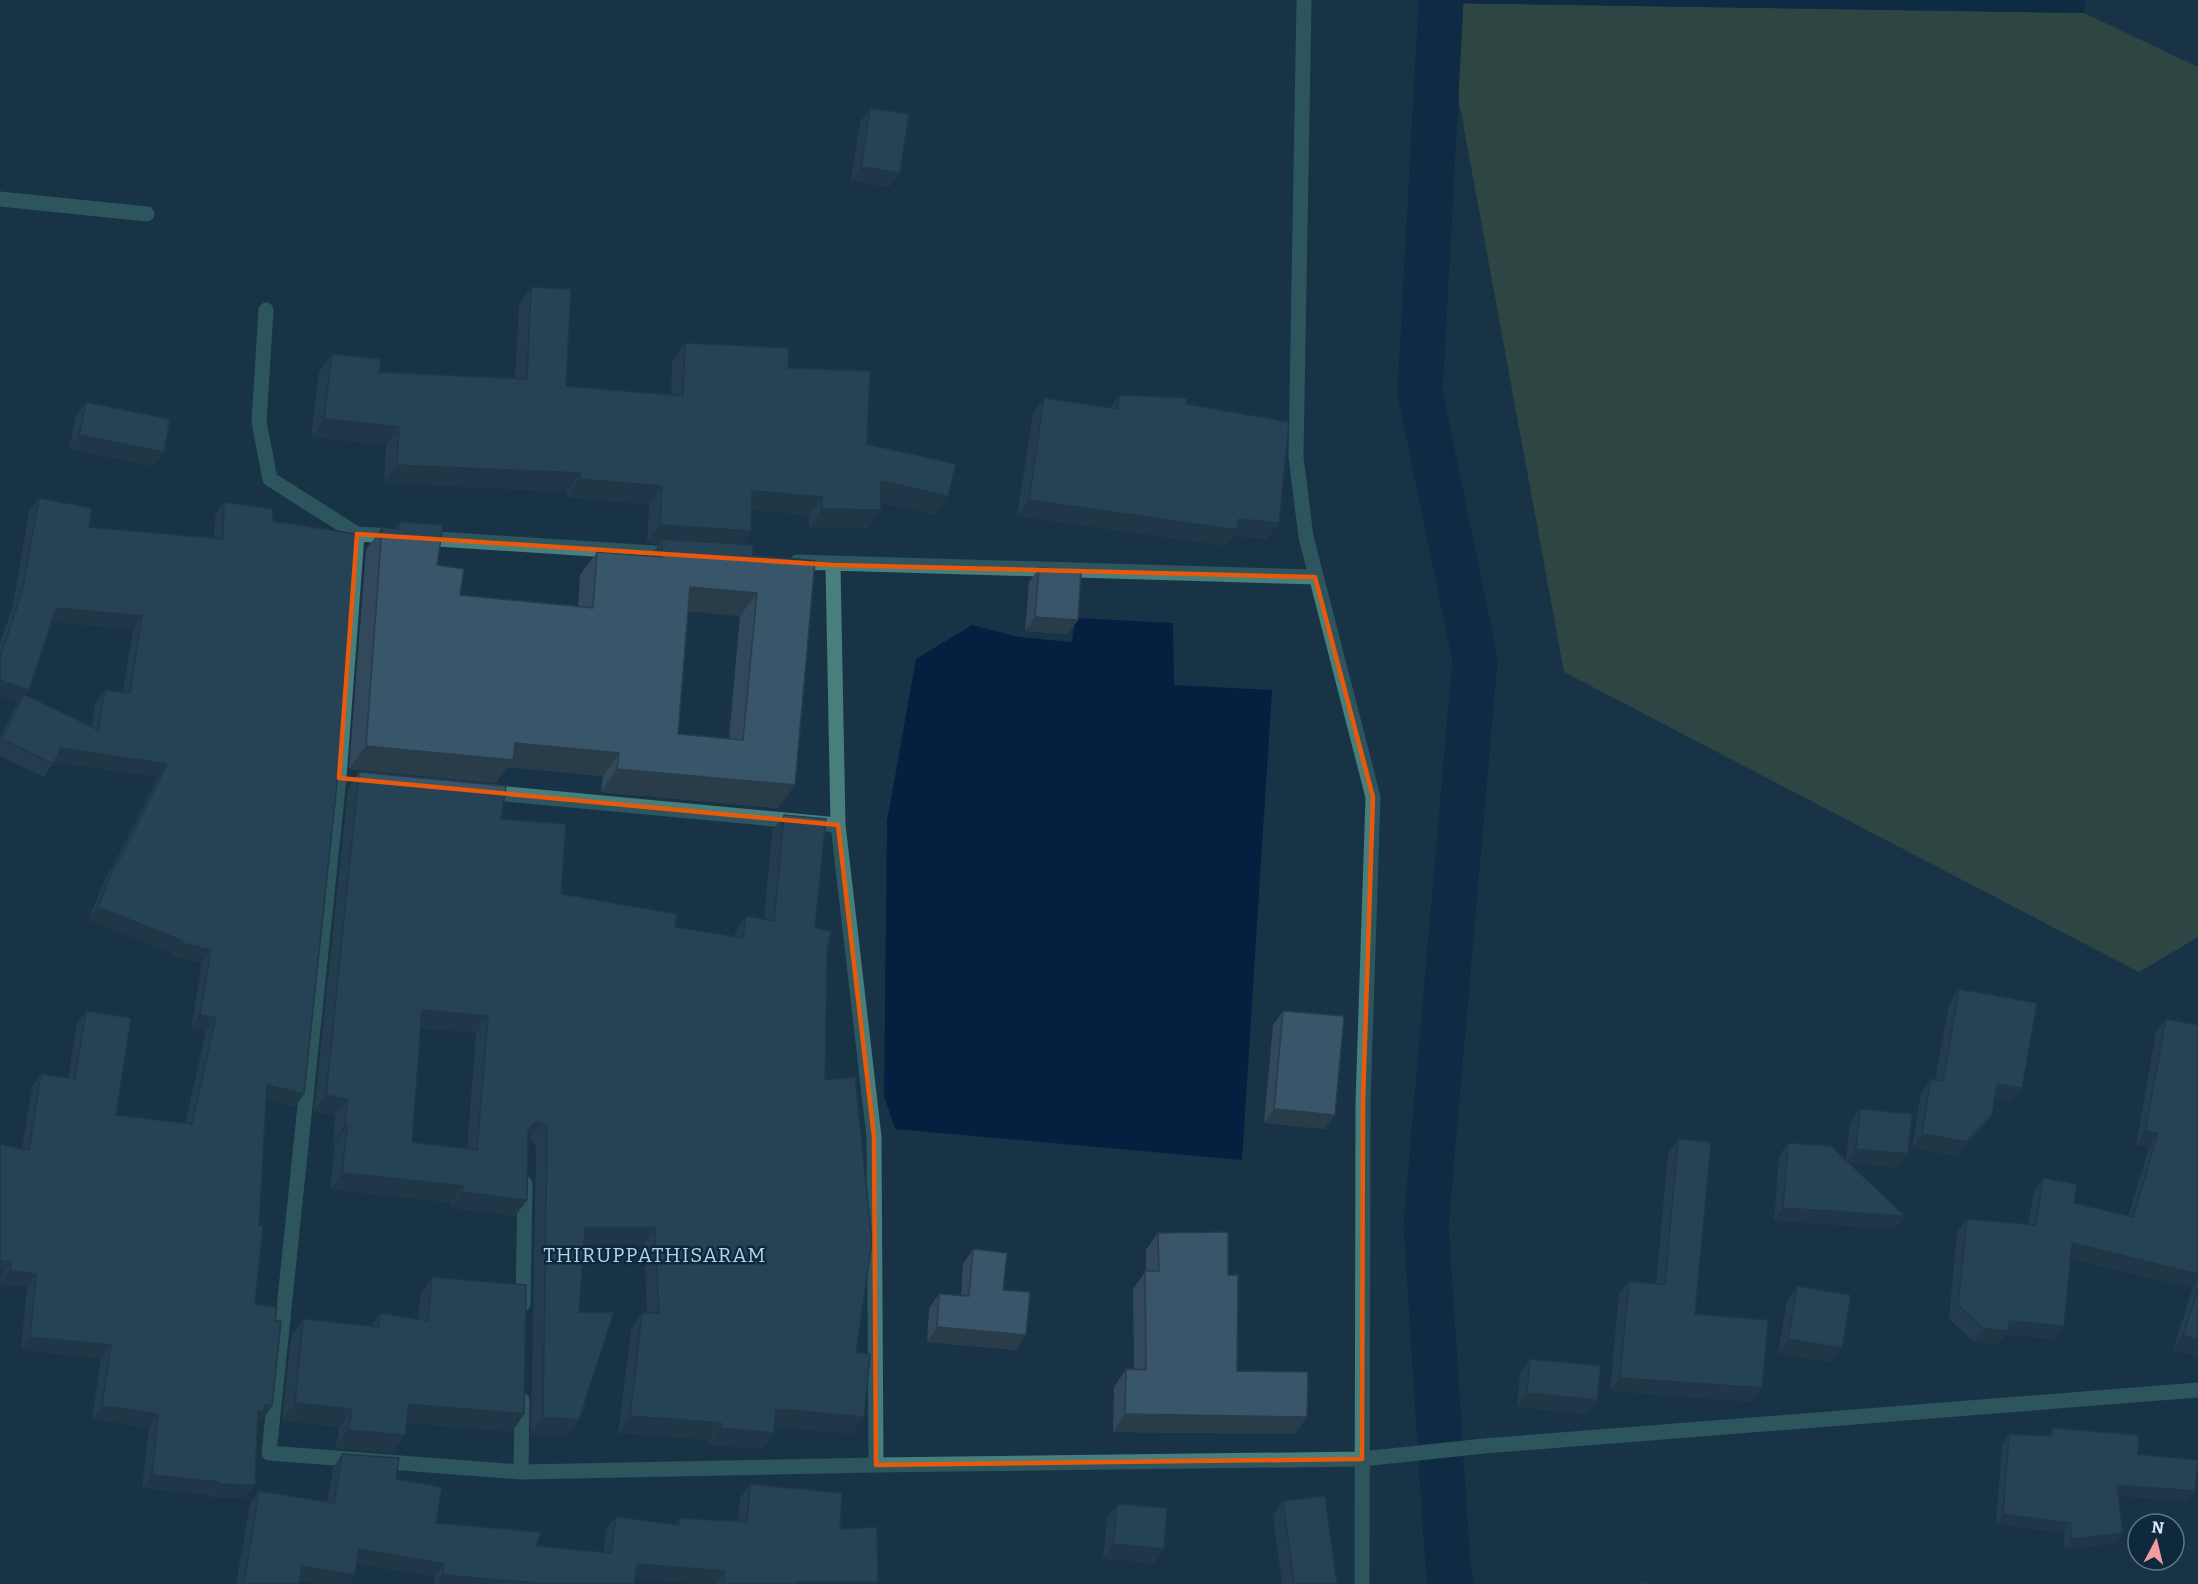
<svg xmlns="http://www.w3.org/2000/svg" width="2198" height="1584" font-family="Bitter,serif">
	<rect width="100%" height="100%" fill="#183346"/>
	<!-- green -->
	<path fill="#4b5e41" d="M1441,3L2084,13L2198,67V937L2139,972L1564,672Z"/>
	<!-- water -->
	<path fill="#061f40" d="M1442,0H2085L2084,13L1441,3Z
		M1075,618L1173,623L1174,685L1272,690L1242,1160L895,1129L884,1096L887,821L916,659L972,625L1019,637L1072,642Z"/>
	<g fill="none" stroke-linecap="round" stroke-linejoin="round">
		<!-- canal -->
		<path stroke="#061f40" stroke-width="45" d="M1441,3L1420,392L1475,660L1426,1225L1448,1568L1451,1584"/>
		<!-- minor -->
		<path stroke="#487e7c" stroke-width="15" d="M1304,0L1296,457L1306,537L1373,797L1363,1102L1362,1584
			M0,199L147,214
			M266,310L259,422L270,479L357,534
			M395,536L357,534L339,778L269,1453L521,1472L876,1465L1362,1459L1484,1446L2198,1390
			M422,538L671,554
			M797,562L1315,577
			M833,565L838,825L874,1137L876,1465
			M485,792L838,825
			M523,1304L525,1184
			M521,1472L522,1400"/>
	</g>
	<!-- wall -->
	<path fill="#31495a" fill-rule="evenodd" d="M870,108L890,187L851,181L860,122Z
		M531,287L566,386L671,395L672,362L685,343L788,368L867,444L935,515L881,503V510L868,528H809V515L752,510L751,531L741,545L753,555L778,808L601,792L603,776L507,767L496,783L349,769L366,550L382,527L395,529L400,522L437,565L460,595L578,606L580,575L597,552L651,556L659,544L647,543L649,505L567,497V492L384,483L386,445L311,437L319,372L332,354L379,372L515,378L519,305ZM688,611L740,616L729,739L678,734Z
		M1120,395L1186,404L1268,539L1233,536L1226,546L1017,516L1033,414L1044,398L1110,408Z
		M86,402L154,466L69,449L76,416Z
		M39,498L89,527L214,538L215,515L224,502L273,521L295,1107L266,1100L259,1225L255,1304L275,1321L272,1406L263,1419H259L257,1421L255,1485L245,1498L209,1497V1495L142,1488L149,1428L92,1419L101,1359L21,1350L27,1287L0,1285L1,1276H0V1144L22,1149L32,1087L41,1074L68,1078L77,1024L86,1011L116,1115L185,1123L206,1031L191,1028L202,963L173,956L174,954L88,920L106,877L113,866L158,777L54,762L44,777L0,756V737L15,707L18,702L0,696V643L13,605L29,511ZM52,622L133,629L123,692L105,690L95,703L92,726L26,695L29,690Z
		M1039,568L1078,620L1068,634L1025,631L1029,582Z
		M359,772L501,819L561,894L675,927L734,936L735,933L746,916L764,919L772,831L784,815L815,928L827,952L825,1080L856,1353L852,1434L775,1427L774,1433L763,1449L709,1445V1440L618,1433L631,1330L642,1313H647L644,1244L584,1245L579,1312V1420L567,1437L531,1434L536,1148L534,1143L530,1139H528L527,1200L515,1216L450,1208L451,1203L330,1189L335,1142H333L335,1116L314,1111L348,789ZM420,1028L476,1033L467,1149L412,1142Z
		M1959,989L2022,1088L2012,1102L1994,1099L1982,1129L1956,1156L1912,1148L1921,1093L1931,1079L1935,1080L1949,1004Z
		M1283,1011L1325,1129L1264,1123L1273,1025Z
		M2166,1019L2198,1025V1357L2173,1349L2193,1288L2070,1259L2055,1339L2005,1335L1998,1344L1974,1342L1949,1319L1957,1232L1967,1219L2028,1225L2034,1191L2043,1178L2074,1203L2128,1216L2149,1147L2136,1145L2156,1032Z
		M1860,1109L1908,1154L1898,1168L1849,1163L1896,1229L1774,1221L1779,1156L1788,1143L1846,1160L1850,1123Z
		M1678,1139L1695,1314L1753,1402L1610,1391L1619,1294L1629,1281L1656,1284L1668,1153Z
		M1158,1233L1228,1275L1237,1371L1295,1434L1113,1432L1114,1387L1126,1369L1134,1370L1133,1289L1146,1271V1250Z
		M973,1249L1003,1290L1016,1350L927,1342L929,1308L939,1294L961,1296L963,1264Z
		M432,1277L524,1414L512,1432L407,1423L405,1435L392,1453L336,1448L339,1427L282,1421L291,1337L303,1319L371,1326L380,1313L418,1319L420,1295Z
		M1797,1286L1832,1362L1778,1354L1787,1300Z
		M1530,1359L1587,1414L1517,1407L1520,1373Z
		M2053,1428L2138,1454L2188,1501L2119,1496L2123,1533L2116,1543L2065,1549L2063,1533L1996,1524L2002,1444L2009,1434L2048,1436Z
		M342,1454L396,1479L436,1523L536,1546L603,1552L606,1530L616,1517L675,1524L680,1518L738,1521L740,1498L750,1484L840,1529L876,1584H704L634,1579V1584H434L435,1577L357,1564L355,1575L349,1584H318L300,1581L299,1584H236L250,1504L259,1491L327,1502L333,1468Z
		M1283,1501L1337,1584H1282L1273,1515Z
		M1117,1504L1164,1549L1154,1563L1103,1559L1107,1518Z"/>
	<!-- shaded-wall -->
	<path fill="#283c4a" d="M861,167L900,173L890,187L851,181Z
		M324,419L399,427L386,445L311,437Z
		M79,435L164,452L154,466L69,449Z
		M397,465L580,473L567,492L384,483Z
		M579,479L662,486L649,505L567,497Z
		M881,481L948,496L935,515L868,500Z
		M752,491L822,497L809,515L740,509Z
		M1029,500L1239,519L1279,523L1268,539L1233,536L1226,546L1017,516Z
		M822,509L881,510L868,528H809Z
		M660,525L751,531L738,549L662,539L659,544L647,543Z
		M690,587L757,593L740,616L674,610Z
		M56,608L142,616L133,629L47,621Z
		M1035,617L1078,620L1068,634L1025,631Z
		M0,680L29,690L20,703L24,694L18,702L0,696Z
		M515,743L619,753L603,776L507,767L496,783L349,769L366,746Z
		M61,748L167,764L158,777L51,761Z
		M617,769L795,785L778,808L601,792Z
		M98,907L183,941L174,954L88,920Z
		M182,943L211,950L202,963L173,956Z
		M422,1010L488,1016L476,1033L410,1026Z
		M200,1015L216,1017L206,1031L191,1028Z
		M1997,1084L2022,1088L2012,1102L1987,1098Z
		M267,1085L304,1094L295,1107L257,1098Z
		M326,1095L347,1099L335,1116L314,1111Z
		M1274,1109L1335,1115L1325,1129L1264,1123Z
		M1992,1115L1982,1129L1956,1156L1912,1148L1922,1134Z
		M534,1123H542L530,1139H522Z
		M345,1125L347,1126L335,1142H333Z
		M2145,1131L2158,1133L2149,1147L2136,1145Z
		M1856,1149L1908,1154L1898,1168L1846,1163Z
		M342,1173L463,1186L451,1203L330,1189Z
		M462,1192L527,1200L515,1216L450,1208Z
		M1783,1208L1905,1216L1896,1229L1774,1221Z
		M585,1228H655L644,1244L573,1245Z
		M2072,1243L2198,1274V1281L2193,1288L2062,1257Z
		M0,1261L11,1262L1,1276H0Z
		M10,1271L36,1274L27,1287L0,1285Z
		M2009,1321L2064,1326L2055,1339L2005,1335L1998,1344L1974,1342L1983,1328Z
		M937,1327L1026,1335L1016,1350L927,1342Z
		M2183,1335L2198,1340V1357L2173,1349Z
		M30,1337L111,1345L101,1359L21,1350Z
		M1788,1339L1842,1348L1832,1362L1778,1354Z
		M1620,1378L1762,1388L1753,1402L1610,1391Z
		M1527,1393L1597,1400L1587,1414L1517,1407Z
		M295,1403L352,1409L339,1427L282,1421Z
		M409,1404L524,1414L512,1432L397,1422Z
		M264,1405L272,1406L263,1419H259L254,1425L258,1411Z
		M102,1406L158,1414L149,1428L92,1419Z
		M776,1409L864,1417L852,1434L765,1426Z
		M1125,1414L1307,1417L1295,1434L1113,1432Z
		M630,1416L721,1423L709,1440L618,1433Z
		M543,1417L579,1420L567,1437L531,1434Z
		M720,1428L774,1433L763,1449L709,1445Z
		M348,1430L405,1435L392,1453L336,1448Z
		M152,1475L219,1482L209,1495L142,1488Z
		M219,1484L255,1485L245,1498L209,1497Z
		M2117,1485L2195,1491L2188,1501L2110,1495Z
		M2003,1514L2070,1523L2063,1533L1996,1524Z
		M2123,1533L2116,1543L2065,1549L2072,1539Z
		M1113,1544L1164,1549L1154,1563L1103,1559Z
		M359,1549L444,1564L435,1577L350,1563Z
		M637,1564L725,1571L716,1584H704L627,1578Z
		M302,1566L355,1575L349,1584H318L293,1580Z
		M443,1575L537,1583L437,1584Z
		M795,1582H878L876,1584H794Z"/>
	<!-- building -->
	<path fill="#395569" stroke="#283c4a" stroke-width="1.5" fill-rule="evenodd" d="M870,108L909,114L900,173L861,167Z
		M531,287L571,289L566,386L683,396L685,343L789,348L788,368L870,371L867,444L956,464L948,496L881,481V510L822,509V497L752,491L751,531L660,525L662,486L579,479L580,473L397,465L399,427L324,419L332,354L381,359L379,372L527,379Z
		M1120,395L1187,398L1186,404L1289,422L1279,523L1239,519L1237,530L1029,500L1044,398L1117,409Z
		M86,402L170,419L164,452L79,435Z
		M39,498L92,508L89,527L223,539L224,502L273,509V521L356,534L339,764L304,1094L267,1085L259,1225L263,1226L255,1304L277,1307L275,1321H281L272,1406L264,1405V1412L258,1411L255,1485L219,1484V1482L152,1475L158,1414L102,1406L111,1345L30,1337L36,1274L10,1271L11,1262L0,1261V1144L29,1150L41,1074L75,1079L86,1011L131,1018L116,1115L192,1124L216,1017L200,1015L211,950L182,943L183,941L98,907L115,864H117L167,764L61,748L53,764L2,739L24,694L98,730L105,690L130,693L142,616L56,608L29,690L0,680V658L22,592Z
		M400,522L443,525L437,565L464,569L460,595L593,608L597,552L662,557V539L753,545V555L815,561L795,785L617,769L619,753L515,743L513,760L366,746L382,527L399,529ZM690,587L757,593L743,740L678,734Z
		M1039,568L1081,571L1078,620L1035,617Z
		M359,772L506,786L501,819L566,824L561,894L677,914L675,927L743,938L746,916L774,921L784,815L826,819L815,928L831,931L827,952L825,1080L855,1077L872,1241L856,1353L870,1354L864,1417L776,1409L774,1433L720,1428L721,1423L630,1416L642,1313H659L655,1228H585L579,1312H614L579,1420L543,1417L547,1131L546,1126L542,1123H534L528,1131L527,1200L462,1192L463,1186L342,1173L347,1126L345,1125L347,1099L326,1095ZM422,1010L488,1016L477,1150L412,1142Z
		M1959,989L2037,1003L2022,1088L1997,1084L1992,1115L1966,1142L1922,1134L1931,1079L1943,1081Z
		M1283,1011L1344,1016L1335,1115L1274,1109Z
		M2166,1019L2198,1025V1274L2072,1243L2064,1326L2009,1321L2008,1331L1983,1328L1958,1305L1967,1219L2036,1225L2043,1178L2077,1184L2074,1203L2133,1217L2158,1133L2145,1131Z
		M1860,1109L1912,1114L1908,1154L1856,1149Z
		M1678,1139L1711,1142L1695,1314L1768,1320L1762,1388L1620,1378L1629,1281L1665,1285Z
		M1788,1143L1831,1146L1905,1216L1783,1208Z
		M1228,1232V1275H1238L1237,1371L1308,1372L1307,1417L1125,1414L1126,1369L1146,1370L1145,1271H1159L1158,1233Z
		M973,1249L1007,1253L1003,1290L1030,1292L1026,1335L937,1327L939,1294L969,1296Z
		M432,1277L526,1285L524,1414L409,1404L405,1435L348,1430L352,1409L295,1403L303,1319L378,1327L380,1313L428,1321Z
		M1797,1286L1851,1295L1842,1348L1788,1339Z
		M2198,1288V1340L2183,1335Z
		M1530,1359L1601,1366L1597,1400L1527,1393Z
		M2053,1428L2139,1435L2138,1454L2198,1460L2195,1491L2117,1485L2123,1533L2072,1539L2070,1523L2003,1514L2009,1434L2052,1436Z
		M342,1454L399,1458L396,1479L442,1487L436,1523L541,1532L536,1546L611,1553L616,1517L679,1525L680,1518L747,1522L750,1484L842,1493L840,1529L877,1527L878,1582H795V1584H724L725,1571L637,1564L634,1584H537V1583L443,1575L444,1564L359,1549L355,1575L302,1566L299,1584H244L259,1491L334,1503Z
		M1325,1496L1337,1584H1294L1283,1501Z
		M1117,1504L1167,1508L1164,1549L1113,1544Z
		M1647,1581V1584H1635Z"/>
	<!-- marked area -->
	<path d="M0 0H2198V1584H0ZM357,534L833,565L1315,577L1373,797L1363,1102L1362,1459L876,1465L874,1137L838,825L339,778Z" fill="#183346" fill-opacity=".55" fill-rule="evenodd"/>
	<path fill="none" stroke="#e8590c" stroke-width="4.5" stroke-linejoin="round" d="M357,534L833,565L1315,577L1373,797L1363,1102L1362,1459L876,1465L874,1137L838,825L339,778Z"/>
	<g text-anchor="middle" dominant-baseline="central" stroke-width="5" stroke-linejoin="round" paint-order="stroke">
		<!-- quarter labels -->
		<g font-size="20" letter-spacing="1.5" fill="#b5d5ec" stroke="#0e293b">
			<text x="655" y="1255">THIRUPPATHISARAM</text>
		</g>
	</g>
	<!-- north arrow -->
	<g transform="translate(2156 1542) rotate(7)"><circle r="28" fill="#0e293b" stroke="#5f7585" stroke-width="1.5"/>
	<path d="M0-4.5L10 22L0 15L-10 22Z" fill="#f49aa1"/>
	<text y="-9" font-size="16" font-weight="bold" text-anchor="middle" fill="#d9e8f4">N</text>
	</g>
</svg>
